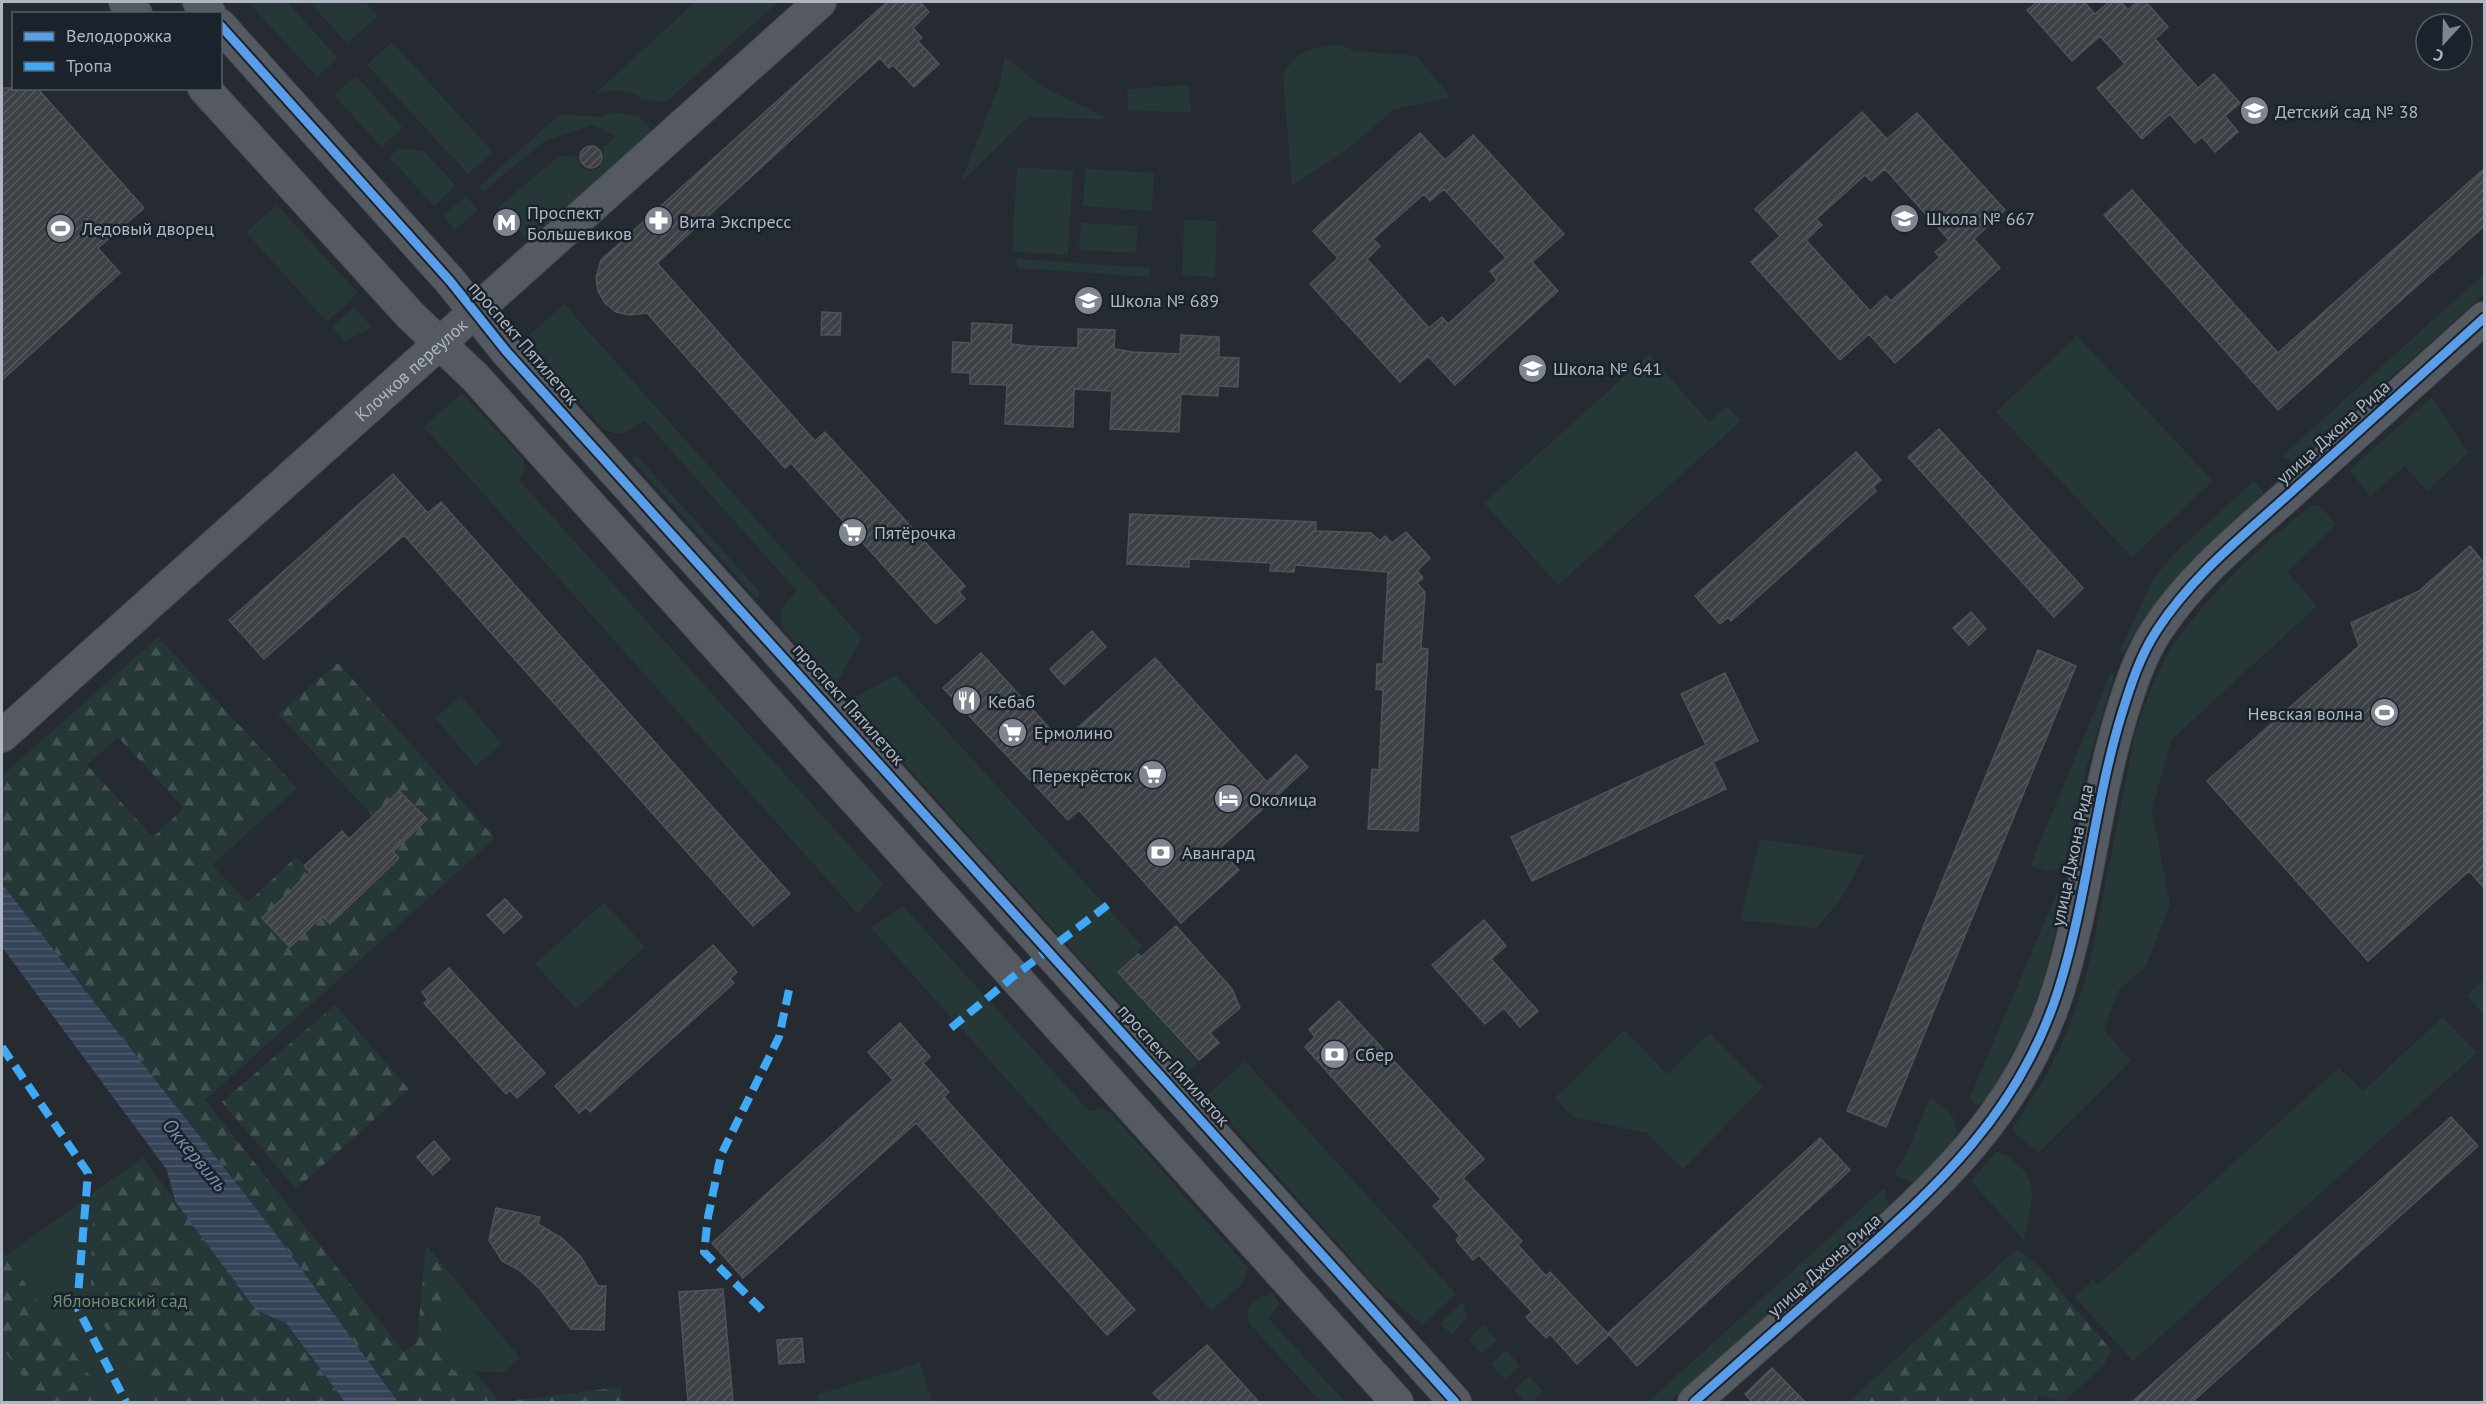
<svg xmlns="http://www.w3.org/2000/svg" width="2486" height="1404" font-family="'PT Sans',sans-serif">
	<defs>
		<pattern id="forest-firs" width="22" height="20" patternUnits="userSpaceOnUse" patternTransform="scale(1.5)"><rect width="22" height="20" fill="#263738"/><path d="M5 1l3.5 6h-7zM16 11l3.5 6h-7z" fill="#435253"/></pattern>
		<pattern id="water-rules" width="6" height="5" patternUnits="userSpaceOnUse" patternTransform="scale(1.5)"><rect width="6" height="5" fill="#354459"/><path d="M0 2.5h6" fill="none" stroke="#505d6f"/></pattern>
		<pattern id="building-hatch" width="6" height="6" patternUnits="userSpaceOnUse" patternTransform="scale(1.5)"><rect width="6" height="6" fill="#3d4146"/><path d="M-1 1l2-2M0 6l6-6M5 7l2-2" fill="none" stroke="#565a5f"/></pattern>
	</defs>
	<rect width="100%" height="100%" fill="#262b31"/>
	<!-- green -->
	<path fill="#263738" d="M248,2H287L338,58L317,77Z
		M309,2H365L378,16L347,43Z
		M695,2H778L666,102L641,99L633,93L610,90L595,94Z
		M392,42L493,152L468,174L367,65Z
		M1340,44L1354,51L1416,56L1451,97L1395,109L1341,154L1292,186L1283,77C1294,50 1313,47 1340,44Z
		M1005,56L1040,85L1109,119L1028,117L961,182L1000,83Z
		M356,76L403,128L381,147L334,95Z
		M1189,85L1191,112L1128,111L1127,89Z
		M611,112L638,116L654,133L531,244L498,207L559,156L577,157L580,166L590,171L599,168L604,158L602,148L616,136L592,125L546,140L484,191L479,187L560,114L603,117Z
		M399,148L424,151L456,186L434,206L389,157Z
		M1017,167L1073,171L1068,255L1012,251Z
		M1085,169L1154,173L1152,211L1083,206Z
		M466,196L478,210L455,230L443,216Z
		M277,205L358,293L327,322L246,232Z
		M1184,220L1217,221L1215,277L1182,275Z
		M1081,223L1138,226L1136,253L1079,250Z
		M1017,259L1151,268L1150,277L1017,268Z
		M2484,274V294L2296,463L2282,456Z
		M564,304L862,638L835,686L785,631C775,612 785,604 797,591L644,420C629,431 622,438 603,429L524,340Z
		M354,307L372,327L345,341L332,327Z
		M2077,336L2213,481L2132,557L1996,412Z
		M1649,354L1709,422L1727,406L1741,421L1558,585L1484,503Z
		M462,393L523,459L525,467L520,481L884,884L858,914L424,427Z
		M2432,397L2468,453L2427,491L2405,466L2370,496L2349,470Z
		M636,455L760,592L759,597H755L633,461V458Z
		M2254,481L2264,493C2206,546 2162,582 2124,653L2119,652L2152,581L2173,555Z
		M2311,506H2320L2336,524L2287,572L2317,606L2171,740L2152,810L2170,904L2146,966L2118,991L2104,1030L2131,1061L2039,1152L2016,1135L2013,1128L2044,1079L2064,1040L2079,999L2091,957L2136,729C2145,706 2153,680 2166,657C2195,606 2264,542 2311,506Z
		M2111,672L2114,676L2086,769L2071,854L2057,869L2048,871L2030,866Z
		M896,675L1143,947L1117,971L1198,1062L1184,1074L848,701Z
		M461,696L502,744L476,766L435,718Z
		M1760,839L1865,855L1839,902L1816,928L1740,920Z
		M2057,893L2064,896L2045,975L2027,1026L1984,1104L1975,1105L1970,1097Z
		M604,902L645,947L576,1009L535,964Z
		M903,906L1089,1111L1102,1108L1110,1112L1248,1268L1242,1284L1211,1311L1175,1267L871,928Z
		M2484,979V1015L2467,995Z
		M2443,1017L2477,1053L2133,1361L2075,1297L2093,1280L2098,1285L2339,1068L2363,1091Z
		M1624,1030L1667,1074L1710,1033L1763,1087L1683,1169L1647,1133L1573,1117L1555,1098Z
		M1245,1061L1456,1294L1422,1325L1378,1289L1206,1096Z
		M1930,1098C1984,1128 1942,1155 1913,1183L1894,1175L1909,1148Z
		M1996,1152C2005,1153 2010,1158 2017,1164C2042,1183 2029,1213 2024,1240L1971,1181Z
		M143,1158L256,1310L285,1323L345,1402H2V1258Z
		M1884,1188L1889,1205L1670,1402H1648Z
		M449,1272L520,1358L504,1372L454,1371L441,1355Z
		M1273,1292L1280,1304L1268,1318L1345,1402H1321L1249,1323C1243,1303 1258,1299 1273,1292Z
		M1463,1302L1467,1317L1452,1335L1440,1323Z
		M1483,1325L1497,1340L1482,1354L1468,1339Z
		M1506,1350L1520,1366L1505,1380L1491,1364Z
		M920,1362L932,1402H819L817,1395Z
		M1529,1376L1543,1392L1531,1402H1525L1514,1390Z"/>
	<!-- forest -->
	<path fill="url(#forest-firs)" fill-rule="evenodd" d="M158,637L297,788L212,865L248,902L296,857L318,880L290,947L322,916L331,924L399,859L393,852L427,819L399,791L373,816L278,714L338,663L495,838L205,1100L404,1352L417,1341L426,1245L449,1272L441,1355L454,1371L475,1372L500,1402L621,1387L622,1402H398L272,1229L2,884V776ZM118,737L184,808L153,837L87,765Z
		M335,1005L409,1089L296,1189L222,1102Z
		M143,1158L256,1310L285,1323L345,1402H156L90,1305L94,1192Z
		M2017,1249L2040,1267L2111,1350L2104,1365L2064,1401L2039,1396L2034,1402H1853L1851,1400Z
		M2,1250L108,1402H41L2,1347Z"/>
	<!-- water -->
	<path fill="url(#water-rules)" d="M2,884L272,1229L398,1402H345L286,1323L256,1310L175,1201L167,1170L2,947Z"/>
	<!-- building -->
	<path fill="url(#building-hatch)" stroke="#4e5259" stroke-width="1.5" fill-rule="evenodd" d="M887,2H920L929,12L913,28L922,38L918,41L939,64L914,87L893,65L889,68L880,58L657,263L815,441L825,432L965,586L959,592L965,599L936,624L791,463L785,468L647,313L629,315L616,312L605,303L598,291L596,277L601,260Z
		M2037,2H2084L2095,14L2109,2H2121L2128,10L2137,2H2146L2168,27L2155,39L2198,88L2214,74L2240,103L2225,116L2238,132L2215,152L2202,137L2195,143L2170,114L2142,139L2097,88L2125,64L2100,36L2072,61L2027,10Z
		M2,88H37L144,208L98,248L120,273L2,380Z
		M1862,112L1887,139L1917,113L2005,210L1974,239L2000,268L1895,363L1869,334L1840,360L1751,262L1780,236L1755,209ZM1885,169L1949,240L1935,252L1940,257L1891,301L1886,296L1870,311L1806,240L1822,225L1816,219L1865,175L1871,181Z
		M1420,133L1445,160L1473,135L1564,234L1532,262L1558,291L1455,385L1428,356L1400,382L1310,284L1338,258L1313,231ZM1444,189L1506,258L1490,271L1497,280L1448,324L1442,317L1429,328L1367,259L1380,246L1373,239L1424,194L1430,201Z
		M580 157a11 11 0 1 1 22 0a11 11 0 1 1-22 0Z
		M2484,169V226L2278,410L2104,215L2132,190L2278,353Z
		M822,312L841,313L840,335H821Z
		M972,323L1012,325L1011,344L1028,346L1078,348V329L1115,330L1114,349L1133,352L1180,354L1181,335L1219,337V357L1239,358L1238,387L1218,386V396L1181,394L1179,432L1110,429L1112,391L1074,389L1073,427L1005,424L1007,385L970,384V373L952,372L953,342L971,343Z
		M1939,429L2083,588L2054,617L1908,457Z
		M1856,452L1881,480L1873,487L1876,491L1731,621L1728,617L1720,624L1695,596Z
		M393,474L428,513L441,502L790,894L753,926L404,535L264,659L229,620Z
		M1130,514L1316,522V531L1371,533L1380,541L1385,536L1392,543L1406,532L1430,558L1417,571L1423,578L1417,583L1425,592L1421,648L1428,649L1418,831L1368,829L1372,769L1379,770L1383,690L1376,689L1377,664H1383L1388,572L1295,565L1294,572L1270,571L1271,563L1189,559V567L1127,564Z
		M2470,546L2484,563V888L2469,871L2368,961L2207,781L2359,646L2351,623L2419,591Z
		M1971,612L1986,629L1969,645L1953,628Z
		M1092,631L1106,647L1064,685L1050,669Z
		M2038,650L2076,666L1886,1127L1847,1111Z
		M981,653L1062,742L1155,658L1267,782L1296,755L1308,767L1219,849L1239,870L1181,923L1079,810L1068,820L943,688Z
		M1725,673L1758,741L1713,762L1726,789L1532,881L1511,837L1706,745L1681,694Z
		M399,791L427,819L393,852L399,858L330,924L322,916L290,947L262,918L310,872L304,866L342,831L349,839Z
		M505,899L522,917L504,933L487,915Z
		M1484,920L1506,946L1491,959L1538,1011L1520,1027L1504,1008L1485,1024L1432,965Z
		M1176,926L1232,989L1240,1008L1210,1033L1219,1043L1199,1060L1118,972L1138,954L1141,957Z
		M713,945L737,972L730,979L734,983L590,1112L586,1107L579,1113L555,1086Z
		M449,968L545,1073L517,1098L510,1090L506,1094L424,1003L428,1000L422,992Z
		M1339,1001L1484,1159L1463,1178L1522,1241L1518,1245L1546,1276L1550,1272L1609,1335L1577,1364L1550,1334L1546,1338L1526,1317L1532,1312L1479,1255L1473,1260L1456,1240L1460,1236L1433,1206L1441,1199L1305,1047L1315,1037L1309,1029Z
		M900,1023L930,1057L923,1063L949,1092L944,1097L1135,1310L1107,1335L916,1123L743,1278L712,1243L893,1080L868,1052Z
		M2451,1117L2478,1146L2192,1402H2132Z
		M1820,1138L1850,1170L1637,1366L1608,1333Z
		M434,1141L450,1159L433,1175L417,1157Z
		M496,1208L540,1217L538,1224L562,1238L581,1257L598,1286H606L604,1330L571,1329L540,1289L519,1270L502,1261L489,1240Z
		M723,1289L733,1402H688L679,1292Z
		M802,1338L804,1362L779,1364L777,1340Z
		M1207,1345L1259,1402H1162L1153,1393Z
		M1772,1368L1805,1402H1752L1745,1394Z"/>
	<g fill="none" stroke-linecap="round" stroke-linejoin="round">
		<defs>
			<g id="minor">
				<path d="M125,2L136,14"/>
				<path d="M199,2L210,14"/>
				<path d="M220,25L450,281L506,351L1455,1402"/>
				<path d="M204,88L411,316L475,377L1397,1402"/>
				<path id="s1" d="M2,736L820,2"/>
				<path d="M1694,1402C1742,1359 1791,1316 1840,1273C1934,1189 2018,1116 2058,991C2087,900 2094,804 2122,713C2131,684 2140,656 2157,630C2194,573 2249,531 2298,486C2360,430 2422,374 2484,318"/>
			</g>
		</defs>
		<!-- minor casing -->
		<use href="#minor" stroke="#44474c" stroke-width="34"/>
		<!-- minor -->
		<use href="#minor" stroke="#555960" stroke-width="32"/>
		<!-- quiet -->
		<path stroke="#3fa9f5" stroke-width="8" stroke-dasharray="15 8" stroke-linecap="butt" d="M951,1028L1014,976L1113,901
			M2,1047L88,1173L77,1307L126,1402
			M762,1310L704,1252L708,1217L721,1155L779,1037L789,990"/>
		<defs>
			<path id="cycleway" d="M220,25L450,281L506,351L1455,1402
				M1694,1402C1742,1359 1791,1316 1840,1273C1934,1189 2018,1116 2058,991C2087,900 2094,804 2122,713C2131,684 2140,656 2157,630C2194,573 2249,531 2298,486C2360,430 2422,374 2484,318"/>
		</defs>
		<!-- cycleway casing -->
		<use href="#cycleway" stroke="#1a222b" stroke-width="13"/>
		<!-- cycleway -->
		<use href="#cycleway" stroke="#5a9eea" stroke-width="9"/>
	</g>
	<!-- icons -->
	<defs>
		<symbol id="school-disc" viewBox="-11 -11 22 22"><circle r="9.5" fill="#7f8690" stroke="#1a222b"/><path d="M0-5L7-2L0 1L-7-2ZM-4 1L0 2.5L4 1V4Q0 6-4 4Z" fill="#fff"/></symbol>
		<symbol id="pharmacy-disc" viewBox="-11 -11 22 22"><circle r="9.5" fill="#7f8690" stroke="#1a222b"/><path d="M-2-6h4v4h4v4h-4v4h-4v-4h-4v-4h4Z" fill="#fff"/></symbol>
		<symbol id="metro-disc" viewBox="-11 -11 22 22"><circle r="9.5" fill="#7f8690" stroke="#1a222b"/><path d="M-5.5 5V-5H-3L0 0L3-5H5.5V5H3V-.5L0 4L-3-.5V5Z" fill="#fff"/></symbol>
		<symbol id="stadium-disc" viewBox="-11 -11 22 22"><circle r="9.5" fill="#7f8690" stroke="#1a222b"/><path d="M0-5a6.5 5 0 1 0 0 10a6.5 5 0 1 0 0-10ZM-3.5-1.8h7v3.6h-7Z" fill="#fff"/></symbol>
		<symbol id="supermarket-disc" viewBox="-11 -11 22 22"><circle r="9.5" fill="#7f8690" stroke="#1a222b"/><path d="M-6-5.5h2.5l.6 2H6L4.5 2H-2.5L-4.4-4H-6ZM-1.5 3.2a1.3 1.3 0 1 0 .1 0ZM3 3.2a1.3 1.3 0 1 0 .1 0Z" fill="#fff"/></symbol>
		<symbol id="restaurant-disc" viewBox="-11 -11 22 22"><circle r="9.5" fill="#7f8690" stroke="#1a222b"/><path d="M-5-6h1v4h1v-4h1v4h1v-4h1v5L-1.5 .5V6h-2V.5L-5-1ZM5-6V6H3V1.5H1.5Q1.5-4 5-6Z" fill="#fff"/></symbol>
		<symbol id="hotel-disc" viewBox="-11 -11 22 22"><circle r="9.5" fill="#7f8690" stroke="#1a222b"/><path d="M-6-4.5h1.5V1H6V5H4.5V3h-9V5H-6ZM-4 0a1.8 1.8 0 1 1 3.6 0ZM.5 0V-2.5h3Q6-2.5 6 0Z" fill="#fff"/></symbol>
		<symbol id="bank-disc" viewBox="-11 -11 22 22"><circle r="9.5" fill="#7f8690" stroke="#1a222b"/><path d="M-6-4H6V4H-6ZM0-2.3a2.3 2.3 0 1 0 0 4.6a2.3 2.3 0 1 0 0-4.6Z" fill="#fff"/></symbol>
	</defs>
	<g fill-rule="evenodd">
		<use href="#school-disc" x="2238" y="94" width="33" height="33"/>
		<use href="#school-disc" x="1888" y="202" width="33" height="33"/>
		<use href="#pharmacy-disc" x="642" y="204" width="33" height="33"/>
		<use href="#metro-disc" x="490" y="206" width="33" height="33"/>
		<use href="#stadium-disc" x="44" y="212" width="33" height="33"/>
		<use href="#school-disc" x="1072" y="284" width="33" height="33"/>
		<use href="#school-disc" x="1516" y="352" width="33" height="33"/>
		<use href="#supermarket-disc" x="836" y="516" width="33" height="33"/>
		<use href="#restaurant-disc" x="950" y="684" width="33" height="33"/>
		<use href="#stadium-disc" x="2368" y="696" width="33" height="33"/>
		<use href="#supermarket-disc" x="996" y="716" width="33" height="33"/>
		<use href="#supermarket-disc" x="1136" y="758" width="33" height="33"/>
		<use href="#hotel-disc" x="1212" y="782" width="33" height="33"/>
		<use href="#bank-disc" x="1144" y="836" width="33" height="33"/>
		<use href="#bank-disc" x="1318" y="1038" width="33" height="33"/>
	</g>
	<g text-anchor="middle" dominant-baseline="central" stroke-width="5" stroke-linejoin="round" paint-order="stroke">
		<!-- poi labels -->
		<g font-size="18" fill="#afb7c3" stroke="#1a222b" text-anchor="start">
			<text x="2275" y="111">Детский сад № 38</text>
			<text x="527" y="212">Проспект<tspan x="527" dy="21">Большевиков</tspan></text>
			<text x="1926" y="218">Школа № 667</text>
			<text x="679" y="221">Вита Экспресс</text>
			<text x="82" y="228">Ледовый дворец</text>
			<text x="1110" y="300">Школа № 689</text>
			<text x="1553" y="368">Школа № 641</text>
			<text x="874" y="532">Пятёрочка</text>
			<text x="988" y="701">Кебаб</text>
			<text x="2363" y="713" text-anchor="end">Невская волна</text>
			<text x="1034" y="732">Ермолино</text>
			<text x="1132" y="775" text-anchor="end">Перекрёсток</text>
			<text x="1249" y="799">Околица</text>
			<text x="1182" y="852">Авангард</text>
			<text x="1355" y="1054">Сбер</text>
		</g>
		<!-- street labels -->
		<g font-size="18" fill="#afb7c3" stroke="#1a222b">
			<text transform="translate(524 343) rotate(49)">проспект Пятилеток</text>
			<text stroke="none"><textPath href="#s1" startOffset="549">Клочков переулок</textPath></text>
			<text transform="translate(2333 432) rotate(-42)">улица Джона Рида</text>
			<text transform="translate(849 704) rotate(48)">проспект Пятилеток</text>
			<text transform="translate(2072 855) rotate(-78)">улица Джона Рида</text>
			<text transform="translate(1174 1065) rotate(48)">проспект Пятилеток</text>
			<text transform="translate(1824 1265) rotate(-42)">улица Джона Рида</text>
		</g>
		<!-- park labels -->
		<g font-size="18" fill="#689271" stroke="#1a222b">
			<text x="120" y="1300">Яблоновский сад</text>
		</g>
		<!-- water labels -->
		<g font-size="20" font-style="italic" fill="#788faa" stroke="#1a222b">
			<text transform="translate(195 1155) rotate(50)">Оккервиль</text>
		</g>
	</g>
	<!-- border -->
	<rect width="2486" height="1404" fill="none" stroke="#afb7c3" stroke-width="6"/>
	<!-- legend -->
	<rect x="12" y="12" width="210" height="78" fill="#1a222b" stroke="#565e68" stroke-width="1.5"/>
	<rect x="24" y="32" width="30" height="9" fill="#5a9eea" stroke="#565e68" stroke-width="1.5"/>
	<text x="66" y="42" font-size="18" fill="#afb7c3">Велодорожка</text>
	<rect x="24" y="62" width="30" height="9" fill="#3fa9f5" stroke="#565e68" stroke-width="1.5"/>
	<text x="66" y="72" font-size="18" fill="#afb7c3">Тропа</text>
	<!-- north arrow -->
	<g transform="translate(2444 42) rotate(202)"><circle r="28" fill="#1a222b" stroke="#565e68" stroke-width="1.5"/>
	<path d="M0-4.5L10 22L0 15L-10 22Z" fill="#7f8690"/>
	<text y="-9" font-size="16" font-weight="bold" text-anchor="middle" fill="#afb7c3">С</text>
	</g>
</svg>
